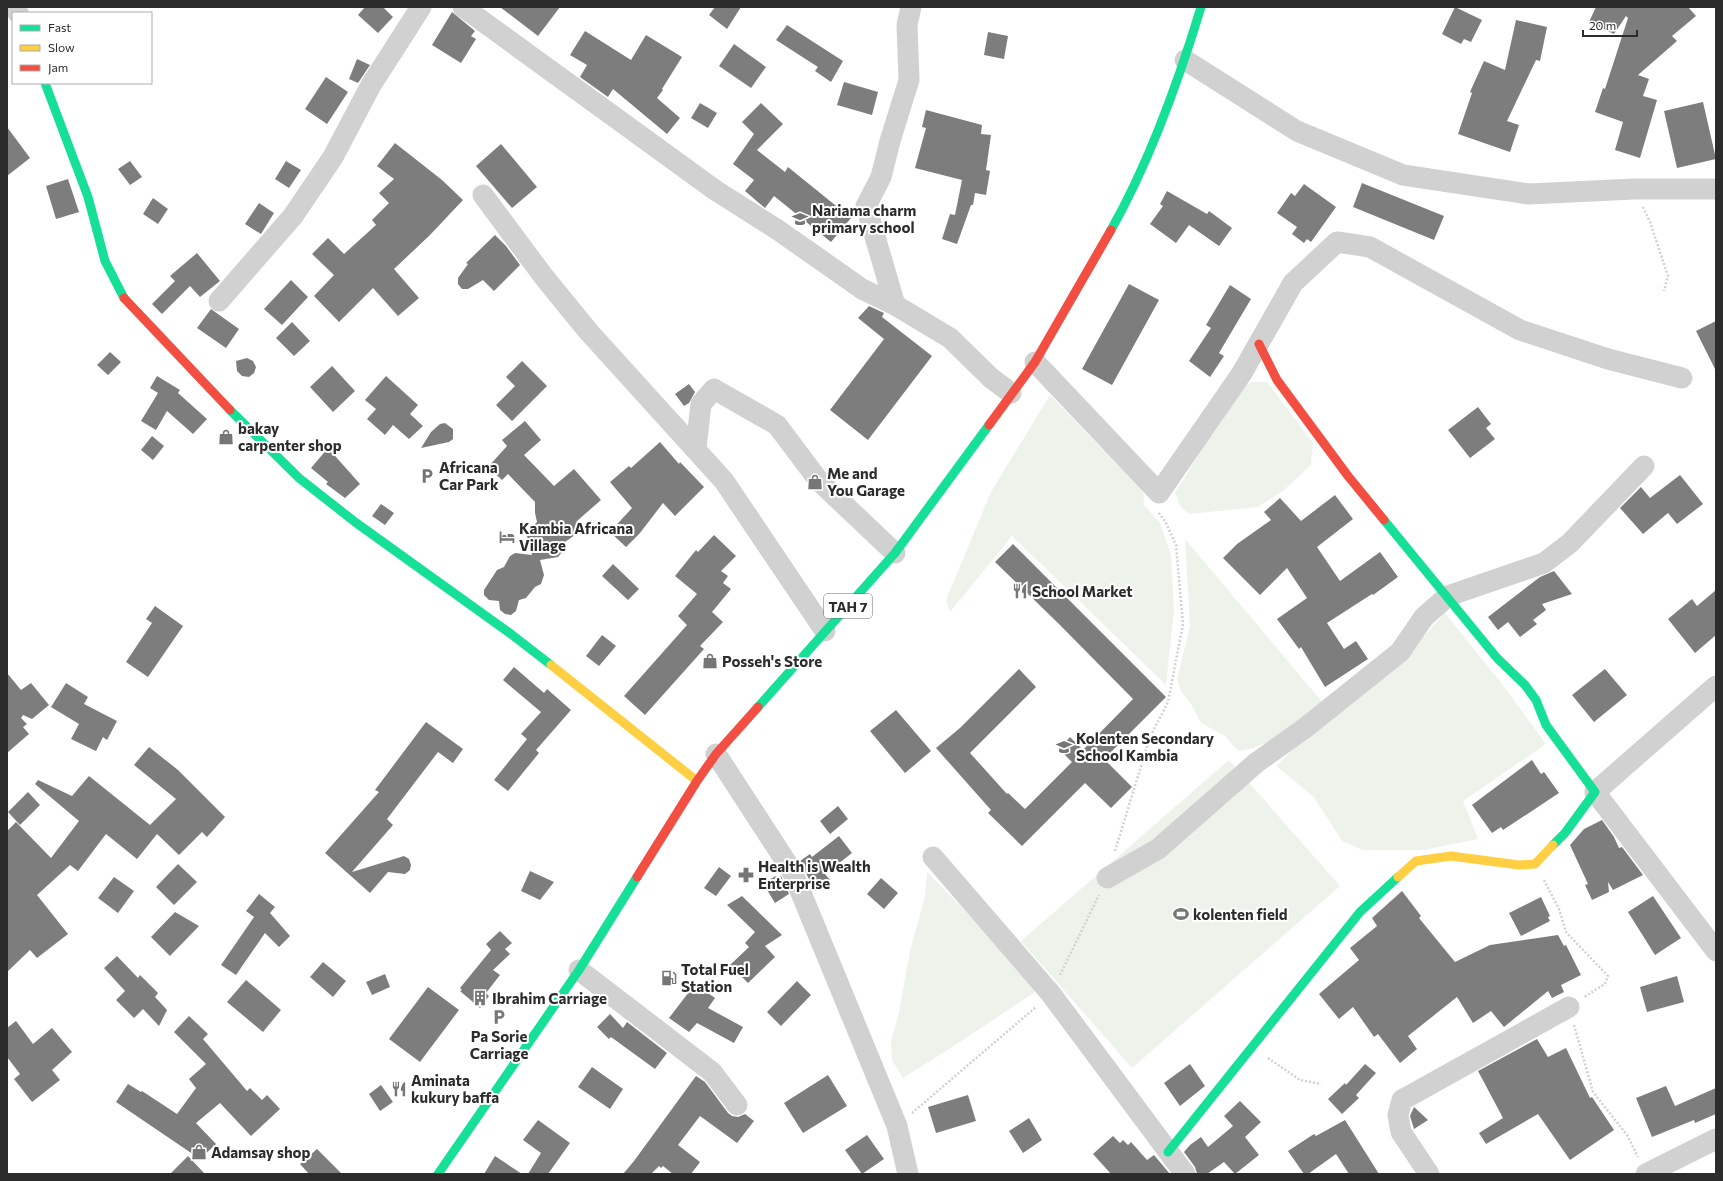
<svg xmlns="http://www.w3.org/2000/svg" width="1723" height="1181" font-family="Commissioner,sans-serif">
	<rect width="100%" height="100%" fill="#fff"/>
	<!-- green -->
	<path fill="#edf3eb" d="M1251,382H1267L1313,443L1311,465L1283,491L1258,507L1189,514L1180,506L1175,493L1238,390Z
		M1050,395L1143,491L1144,505L1160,523L1171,555L1174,610L1166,685L1012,536L950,612L946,600L991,492Z
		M1185,539L1324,704C1299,724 1271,747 1238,751L1225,736L1201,723L1193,707L1181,691L1177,679L1190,626Z
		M1445,613L1502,684L1546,744L1463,801L1478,839L1423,850H1363L1342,841L1314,797L1276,766L1295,747L1405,657Z
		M1229,760L1340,886L1132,1068L1021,941Z
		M927,872L972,918L1035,992L960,1042L903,1078L892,1060L891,1042L899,1012L910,951L925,896Z"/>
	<!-- building -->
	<path fill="#7d7d7d" d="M365,7H383L393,17L378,33L358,15Z
		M500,7H560L538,36Z
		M715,7H741L727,29L709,15Z
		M1455,7L1482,20L1471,42L1464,39L1461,44L1442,34Z
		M1596,7H1688L1696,16L1672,36L1677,41L1638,75L1649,79L1643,96L1657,100L1640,158L1615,150L1623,122L1595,112L1603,88L1605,89L1628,18L1626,16L1614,34L1589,22Z
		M452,12L475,31L471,36L476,39L461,63L432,45Z
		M1516,20L1547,27L1540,61L1536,60L1507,121L1519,125L1510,152L1458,134L1472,93L1470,92L1484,61L1505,70Z
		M787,25L843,61L831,82L815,71L818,67L776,40Z
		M585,31L631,60L646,35L682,57L662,89L663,90L657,98L680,118L667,134L613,89L608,97L580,77L587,65L570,55Z
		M988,32L1008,36L1004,59L984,55Z
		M734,44L766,67L751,88L719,66Z
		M357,59L370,65L358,83L349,79Z
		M326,77L348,92L327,124L305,109Z
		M844,82L878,92L872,115L837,105Z
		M1703,102L1716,159L1677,168L1664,111Z
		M700,103L717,113L708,128L691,118Z
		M761,103L783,124L757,150L785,172L788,167L851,218L831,242L774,196L765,208L745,191L754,180L733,164L754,134L742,122Z
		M926,110L982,125L981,134L991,135L986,170L990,171L986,195L975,193L973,205H971L957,244L942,239L950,214L955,215L962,180L915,168L926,128L922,127Z
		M7,127L30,158L7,176Z
		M395,143L442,180L463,200L430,235L394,269L419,298L398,316L373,288L339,322L314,296L334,275L312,254L328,238L344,254L376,225L372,220L389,203L379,193L394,179L377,166Z
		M501,144L537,187L512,208L476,166Z
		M130,161L142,177L130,185L118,169Z
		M286,161L301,170L289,188L275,179Z
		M68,179L79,212L56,219L46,186Z
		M1362,183L1444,216L1434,240L1353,207Z
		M1304,184L1336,207L1311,242L1307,239L1304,243L1292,234L1297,227L1277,213L1291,193L1295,196Z
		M1167,191L1207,214L1209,211L1232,228L1219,246L1189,225L1176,243L1150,224L1163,206L1160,204Z
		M153,198L168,209L158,224L143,214Z
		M259,203L274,213L261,234L245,224Z
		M495,235L506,246L520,265L494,291L483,280L468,289H462L458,284V278L468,264L466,263Z
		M197,253L220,281L200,297L190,286L162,314L152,304L175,281L170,276Z
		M291,280L308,297L282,325L264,309Z
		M1129,284L1159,300L1112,385L1082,369Z
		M1230,285L1251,299L1219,353L1224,356L1210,377L1189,361L1211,328L1206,325Z
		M869,306L884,313L882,317L932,356L868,440L830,410L884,339L858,318Z
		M211,309L239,329L226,348L197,328Z
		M1716,321V371L1696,331Z
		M292,322L310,341L294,356L276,338Z
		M110,352L121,362L108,375L97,365Z
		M247,358L253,361L256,367L254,373L249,377L242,376L237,371L236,361Z
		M522,361L547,386L512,421L496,405L515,386L506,377Z
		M332,366L355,391L333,412L310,387Z
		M157,376L180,390L178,393L207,419L193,434L167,411L156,430L141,421L158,393L150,388Z
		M386,376L418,405L410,414L423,426L409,439L393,425L385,435L367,419L376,409L365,400Z
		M689,384L695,392L689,403L684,406L675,394Z
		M1478,407L1491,424L1486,428L1495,439L1470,458L1448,430Z
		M525,421L541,440L524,455L554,486L574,469L601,500L577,521L575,535L562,544V552L558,557L540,560L544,575L541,584L535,587L526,598L519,600L516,611L511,615L505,614L500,610L499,601L489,600L484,595V590L497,570L504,567L510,556L515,553L532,555L527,536L529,530L537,522L535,513V502L508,474L502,480L488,467L507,446L502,440Z
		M445,423L453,429V439L449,442L421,448L431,432L440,424Z
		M152,436L164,446L153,460L141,450Z
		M660,442L679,464L680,462L704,487L675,516L663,503L640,533L626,547L610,532L632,508L610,482L629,466L631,468Z
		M328,448L360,484L345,498L326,484L328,482L311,468Z
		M1680,475L1703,504L1677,524L1668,513L1643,534L1620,508L1641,487L1650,498Z
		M1335,495L1353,519L1317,547L1340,581L1380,552L1398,577L1373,595L1372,594L1327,623L1344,649L1356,641L1368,659L1325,687L1301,647L1299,649L1277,619L1307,598L1287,568L1260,595L1223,558L1237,544L1271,520L1264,512L1280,498L1301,521Z
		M381,504L394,513L385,525L372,516Z
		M714,535L736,556L721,571L728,576L723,583L731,589L712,612L723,622L700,646L704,649L645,715L624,696L687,625L678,616L697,594L675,576L696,550L698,552Z
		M1013,544L1166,697L1104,759L1132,787L1111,808L1085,783L1022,846L988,813L991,810L936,748L960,728L1019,669L1036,687L970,753L1007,794L1008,793L1025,809L1072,762L1059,749L1070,737L1083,750L1133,699L1060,625L995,562Z
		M613,564L639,589L628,600L602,576Z
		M1554,571L1572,594L1542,604L1546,610L1533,620L1537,624L1520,637L1508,622L1498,630L1488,617L1540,577Z
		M1716,590V635L1695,653L1668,619L1692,599L1697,606Z
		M155,606L183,626L148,677L126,662L152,623L146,619Z
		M602,635L616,646L599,666L586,656Z
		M514,667L544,693L547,689L571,710L536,750L539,753L508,791L494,780L527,739L521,734L541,712L503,680Z
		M1605,669L1627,695L1594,722L1572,695Z
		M7,673L21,690L31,683L49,705L32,719L23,715L21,718L27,724L23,727L29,734L7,753Z
		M66,683L88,697L84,704L117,721L107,740L103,737L96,751L71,739L79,724L51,707Z
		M896,710L931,751L905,773L870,731Z
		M426,722L463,749L453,763L438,752L387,819L393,825L352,872L404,856L409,859L411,865L410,870L405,874L388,872L370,893L325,853L379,792L375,790Z
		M149,747L178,770L225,817L207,837L202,832L179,855L157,834L137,859L106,834L78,871L70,865L37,895L68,934L37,958L30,950L7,972V831L16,822L51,858L79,821L35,784L38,780L72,796L89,776L150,825L176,799L134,765Z
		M1532,760L1541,774L1544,772L1559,793L1503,830L1501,827L1492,833L1472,805Z
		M28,792L40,805L20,825L8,812Z
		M838,806L848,819L830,834L820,821Z
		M1602,820L1614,837L1619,848L1622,847L1643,875L1613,890L1608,882L1609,892L1592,900L1585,885L1588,884L1570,845L1584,829Z
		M839,836L852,853L825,874L830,880L815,891L800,861L810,854L812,857Z
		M178,864L197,882L174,905L156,887Z
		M719,867L731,876L716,896L704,888Z
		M530,871L554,882L540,900L521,891Z
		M776,876L777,878L781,876L789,894L775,903L763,883Z
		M114,877L134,891L118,913L98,898Z
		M881,878L898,893L884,909L867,894Z
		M1402,891L1421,916L1419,918L1455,962L1490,945L1558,935L1564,946L1566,945L1581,975L1561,985L1564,992L1552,998L1548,991L1504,1027L1491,1011L1473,1023L1457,997L1408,1036L1417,1049L1400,1063L1378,1034L1374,1037L1353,1007L1339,1019L1319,994L1359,960L1350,948L1377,926L1372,918Z
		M259,894L275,907L270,913L290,936L279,947L265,933L236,975L221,965L254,917L246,911Z
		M742,896L782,935L765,946L775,957L748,983L730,965L749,947L745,943L755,932L727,905Z
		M1653,896L1681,938L1655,955L1628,912Z
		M1541,897L1550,916L1548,917L1550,921L1521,936L1509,913Z
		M175,912L199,926L170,956L151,937Z
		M500,931L512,943L505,949L510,954L493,970L500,975L486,993L489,996L480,1008L460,991L462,990L460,988L491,950L486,944Z
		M117,956L138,978L140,975L158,993L155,997L167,1010L159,1026L143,1009L134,1018L116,1000L125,991L104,968Z
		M323,962L346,981L333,997L310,977Z
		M385,974L390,987L372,995L366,982Z
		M1677,976L1684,1002L1647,1012L1640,987Z
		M246,980L281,1010L263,1032L227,1002Z
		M797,981L811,995L781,1026L767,1012Z
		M695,984L715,998L708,1008L743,1027L734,1043L697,1023L689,1032L669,1018Z
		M428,987L459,1010L420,1062L389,1039Z
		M610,1014L623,1028L627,1022L667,1053L655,1069L611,1037L609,1039L597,1027Z
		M189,1016L208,1034L203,1039L247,1091L250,1088L262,1100L267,1095L280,1109L251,1136L220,1103L196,1123L216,1144L200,1159L116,1102L128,1084L141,1092L142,1091L177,1114L196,1088L189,1079L206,1064L174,1032Z
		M16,1021L33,1044L52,1028L72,1052L52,1070L60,1080L32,1102L14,1079L20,1074L7,1057V1028Z
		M1537,1039L1548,1057L1566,1048L1590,1098L1592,1097L1614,1130L1570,1160L1538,1114L1486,1144L1479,1133L1503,1118L1478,1071Z
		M1190,1064L1205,1086L1180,1106L1164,1083Z
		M1365,1064L1376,1073L1356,1095L1359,1098L1342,1114L1328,1099L1345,1083L1346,1085Z
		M592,1067L623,1089L610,1109L578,1087Z
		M828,1075L847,1106L803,1133L784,1103Z
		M696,1076L705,1082L728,1113L732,1116L738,1117L745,1114L754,1121L737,1143L700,1116L678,1145L700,1162L691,1174H673L663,1166L661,1168L659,1166L651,1174H623L634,1161Z
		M381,1085L393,1102L380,1111L369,1094Z
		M1666,1086L1675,1106L1716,1088V1114L1695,1123L1694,1120L1652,1137L1636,1098Z
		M968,1095L976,1121L936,1133L928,1107Z
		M1240,1101L1261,1122L1245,1137L1259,1155L1235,1174L1224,1162L1207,1174H1197L1195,1167L1184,1152L1190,1145L1201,1137L1208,1147L1233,1126L1224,1116Z
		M1414,1107L1428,1120L1414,1129L1410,1116Z
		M1029,1118L1042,1140L1023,1153L1009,1131Z
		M538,1120L570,1143L548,1174H528L541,1153L523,1140Z
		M1345,1120L1379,1174H1349L1336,1154L1308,1174H1304L1288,1151L1314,1134L1316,1136Z
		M867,1135L884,1159L862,1174L845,1150Z
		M1113,1136L1120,1143L1123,1140L1128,1145L1131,1142L1147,1160L1154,1155L1170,1174H1111L1093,1154Z
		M317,1149L342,1174H309L300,1164Z
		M188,1156L205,1174H170Z
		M495,1156L522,1174H484Z"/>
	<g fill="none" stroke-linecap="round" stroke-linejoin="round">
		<!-- path -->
		<path stroke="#d1d1d1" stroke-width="2.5" stroke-dasharray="2 2" stroke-linecap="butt" d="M1643,207L1650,222L1668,276L1664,291
			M1115,851L1150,737L1168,702L1183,624L1176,545L1165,521L1158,512
			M1544,880L1559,909L1566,932L1608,976L1605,984L1584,997
			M1060,975L1099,895
			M1574,1025L1593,1092L1627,1135L1638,1157
			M1268,1058L1300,1080L1321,1084
			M912,1113L1036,1007"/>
		<!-- street -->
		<path stroke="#d1d1d1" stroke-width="21" d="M15,7L18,13
			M463,7L715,190L778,230L862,289L895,305L950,338L991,378L1011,393
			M1185,60L1297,131L1403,175L1529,194L1634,189H1716
			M483,195L544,277L588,331L724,481L825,631
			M219,301L293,216L333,157L371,85L421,7
			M895,305L866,206L881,177L890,141L909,80L907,25L911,7
			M1035,362L1159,493L1242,373L1293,283L1337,242L1370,247L1520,330L1608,359L1682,378
			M696,448L701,404L714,389L777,425L819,481L895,553
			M1716,686L1595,792L1716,951
			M716,754L792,871L897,1126L908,1174
			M933,857L1051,994L1185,1174
			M1107,878L1158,849L1256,763L1305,728L1400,652L1424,617L1448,596L1544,563L1570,543L1644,466
			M579,970L712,1072L737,1105
			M1429,1174L1401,1132L1398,1115L1402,1100L1569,1007
			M1646,1174L1716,1139"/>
		<!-- fast -->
		<path stroke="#16e098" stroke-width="9" d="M45,83L88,197L105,261L124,298
			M1111,230C1150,161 1178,83 1201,7
			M230,410L299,478L355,522L511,634L551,665
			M1384,520L1497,658L1525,685L1536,700L1546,725L1595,792L1565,833L1553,845
			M758,707L895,553L989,425
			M1168,1152L1360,912L1398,877
			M438,1174L579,970L637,877"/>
		<!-- slow -->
		<path stroke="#ffcf43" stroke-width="9" d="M551,665L697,781
			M1398,877L1416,861L1451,856L1519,865L1535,864L1553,845"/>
		<!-- jam -->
		<path stroke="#f24e42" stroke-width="9" d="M124,298L230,410
			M1259,344L1277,380L1348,476L1384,520
			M989,425L1035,362L1111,230
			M637,877L697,781L716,754L758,707"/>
	</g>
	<!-- icons -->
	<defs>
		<symbol id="school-bare" viewBox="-9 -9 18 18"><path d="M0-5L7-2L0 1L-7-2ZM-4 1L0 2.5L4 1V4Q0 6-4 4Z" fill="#767676" stroke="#fff" stroke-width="2.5" paint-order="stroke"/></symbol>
		<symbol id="shop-bare" viewBox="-9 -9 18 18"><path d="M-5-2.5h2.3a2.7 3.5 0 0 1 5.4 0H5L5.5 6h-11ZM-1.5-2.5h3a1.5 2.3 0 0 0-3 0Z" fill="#767676" stroke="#fff" stroke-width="2.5" paint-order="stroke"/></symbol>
		<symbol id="parking-bare" viewBox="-9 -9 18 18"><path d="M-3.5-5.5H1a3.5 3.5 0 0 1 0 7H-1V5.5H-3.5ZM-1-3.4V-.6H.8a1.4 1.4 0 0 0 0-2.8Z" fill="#767676" stroke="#fff" stroke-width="2.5" paint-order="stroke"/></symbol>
		<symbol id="hotel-bare" viewBox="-9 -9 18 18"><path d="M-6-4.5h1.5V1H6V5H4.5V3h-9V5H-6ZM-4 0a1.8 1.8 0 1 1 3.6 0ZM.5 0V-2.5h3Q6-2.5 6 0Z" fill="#767676" stroke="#fff" stroke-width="2.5" paint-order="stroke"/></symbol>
		<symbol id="restaurant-bare" viewBox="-9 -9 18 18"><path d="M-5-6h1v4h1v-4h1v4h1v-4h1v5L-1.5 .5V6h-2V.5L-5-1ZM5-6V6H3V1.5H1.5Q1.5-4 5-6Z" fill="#767676" stroke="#fff" stroke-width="2.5" paint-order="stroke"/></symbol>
		<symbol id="pharmacy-bare" viewBox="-9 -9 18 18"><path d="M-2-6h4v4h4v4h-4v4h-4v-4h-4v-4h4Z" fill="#767676" stroke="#fff" stroke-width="2.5" paint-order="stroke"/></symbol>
		<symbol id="stadium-bare" viewBox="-9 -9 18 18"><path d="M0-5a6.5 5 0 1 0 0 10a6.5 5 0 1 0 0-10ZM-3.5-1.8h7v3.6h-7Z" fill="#767676" stroke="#fff" stroke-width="2.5" paint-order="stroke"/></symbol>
		<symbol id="fuel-bare" viewBox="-9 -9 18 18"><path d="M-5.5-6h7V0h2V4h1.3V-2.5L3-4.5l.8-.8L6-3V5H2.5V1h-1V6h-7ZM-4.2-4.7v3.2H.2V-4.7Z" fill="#767676" stroke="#fff" stroke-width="2.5" paint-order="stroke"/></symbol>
		<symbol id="building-bare" viewBox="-9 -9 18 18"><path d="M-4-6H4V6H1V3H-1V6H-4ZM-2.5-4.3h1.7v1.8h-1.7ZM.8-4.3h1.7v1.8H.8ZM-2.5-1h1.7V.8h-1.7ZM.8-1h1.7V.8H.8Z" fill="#767676" stroke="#fff" stroke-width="2.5" paint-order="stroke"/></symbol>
	</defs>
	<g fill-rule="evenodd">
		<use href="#school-bare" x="789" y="208" width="22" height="22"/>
		<use href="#shop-bare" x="215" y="426" width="22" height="22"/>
		<use href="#parking-bare" x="416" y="465" width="22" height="22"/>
		<use href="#shop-bare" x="804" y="471" width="22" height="22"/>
		<use href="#hotel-bare" x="496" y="526" width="22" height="22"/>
		<use href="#restaurant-bare" x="1009" y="580" width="22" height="22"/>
		<use href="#shop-bare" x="699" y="650" width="22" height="22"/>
		<use href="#school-bare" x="1053" y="736" width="22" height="22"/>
		<use href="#pharmacy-bare" x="735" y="864" width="22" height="22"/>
		<use href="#stadium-bare" x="1170" y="903" width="22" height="22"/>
		<use href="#fuel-bare" x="658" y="967" width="22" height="22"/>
		<use href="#building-bare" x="469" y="987" width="22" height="22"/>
		<use href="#parking-bare" x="488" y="1006" width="22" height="22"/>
		<use href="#restaurant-bare" x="388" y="1078" width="22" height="22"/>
		<use href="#shop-bare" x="188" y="1141" width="22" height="22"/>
	</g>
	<g text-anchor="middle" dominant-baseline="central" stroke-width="4" stroke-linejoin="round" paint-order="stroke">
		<!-- shield labels -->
		<rect fill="#fff" stroke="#6b6b6b" stroke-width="1" x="824" y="594" width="48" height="24" rx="3"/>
		<g font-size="14" font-weight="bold" fill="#2c2c2c">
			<text x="848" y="606">TAH 7</text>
		</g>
		<!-- poi labels -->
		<g font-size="15" font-weight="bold" fill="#2c2c2c" stroke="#fff" text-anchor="start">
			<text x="812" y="210">Nariama charm<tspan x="812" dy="17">primary school</tspan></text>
			<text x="238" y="428">bakay<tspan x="238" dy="17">carpenter shop</tspan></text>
			<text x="439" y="467">Africana<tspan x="439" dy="17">Car Park</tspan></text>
			<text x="827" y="473">Me and<tspan x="827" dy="17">You Garage</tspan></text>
			<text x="519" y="528">Kambia Africana<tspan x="519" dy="17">Village</tspan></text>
			<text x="1032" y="591">School Market</text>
			<text x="722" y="661">Posseh's Store</text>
			<text x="1076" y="738">Kolenten Secondary<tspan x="1076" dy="17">School Kambia</tspan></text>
			<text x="758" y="866">Health is Wealth<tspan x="758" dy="17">Enterprise</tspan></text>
			<text x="1193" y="914">kolenten field</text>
			<text x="681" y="969">Total Fuel<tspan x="681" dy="17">Station</tspan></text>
			<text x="492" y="998">Ibrahim Carriage</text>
			<text x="499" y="1036" text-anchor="middle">Pa Sorie<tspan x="499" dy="17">Carriage</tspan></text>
			<text x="411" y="1080">Aminata<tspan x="411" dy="17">kukury baffa</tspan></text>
			<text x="211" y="1152">Adamsay shop</text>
		</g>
	</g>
	<!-- border -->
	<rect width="1723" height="1181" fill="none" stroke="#2c2c2c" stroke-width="16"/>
	<!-- legend -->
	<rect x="12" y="12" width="140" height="72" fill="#ffffff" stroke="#ababab"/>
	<rect x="20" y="25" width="20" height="6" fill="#16e098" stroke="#ababab"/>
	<text x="48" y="32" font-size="12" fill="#2c2c2c">Fast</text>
	<rect x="20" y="45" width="20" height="6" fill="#ffcf43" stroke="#ababab"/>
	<text x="48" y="52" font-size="12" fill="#2c2c2c">Slow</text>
	<rect x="20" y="65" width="20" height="6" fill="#f24e42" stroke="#ababab"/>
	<text x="48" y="72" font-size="12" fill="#2c2c2c">Jam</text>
	<!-- scale -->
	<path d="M1583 30v6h54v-6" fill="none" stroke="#2c2c2c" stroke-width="2"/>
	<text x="1589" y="30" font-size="12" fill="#2c2c2c" stroke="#ffffff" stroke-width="3" paint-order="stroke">20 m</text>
</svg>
